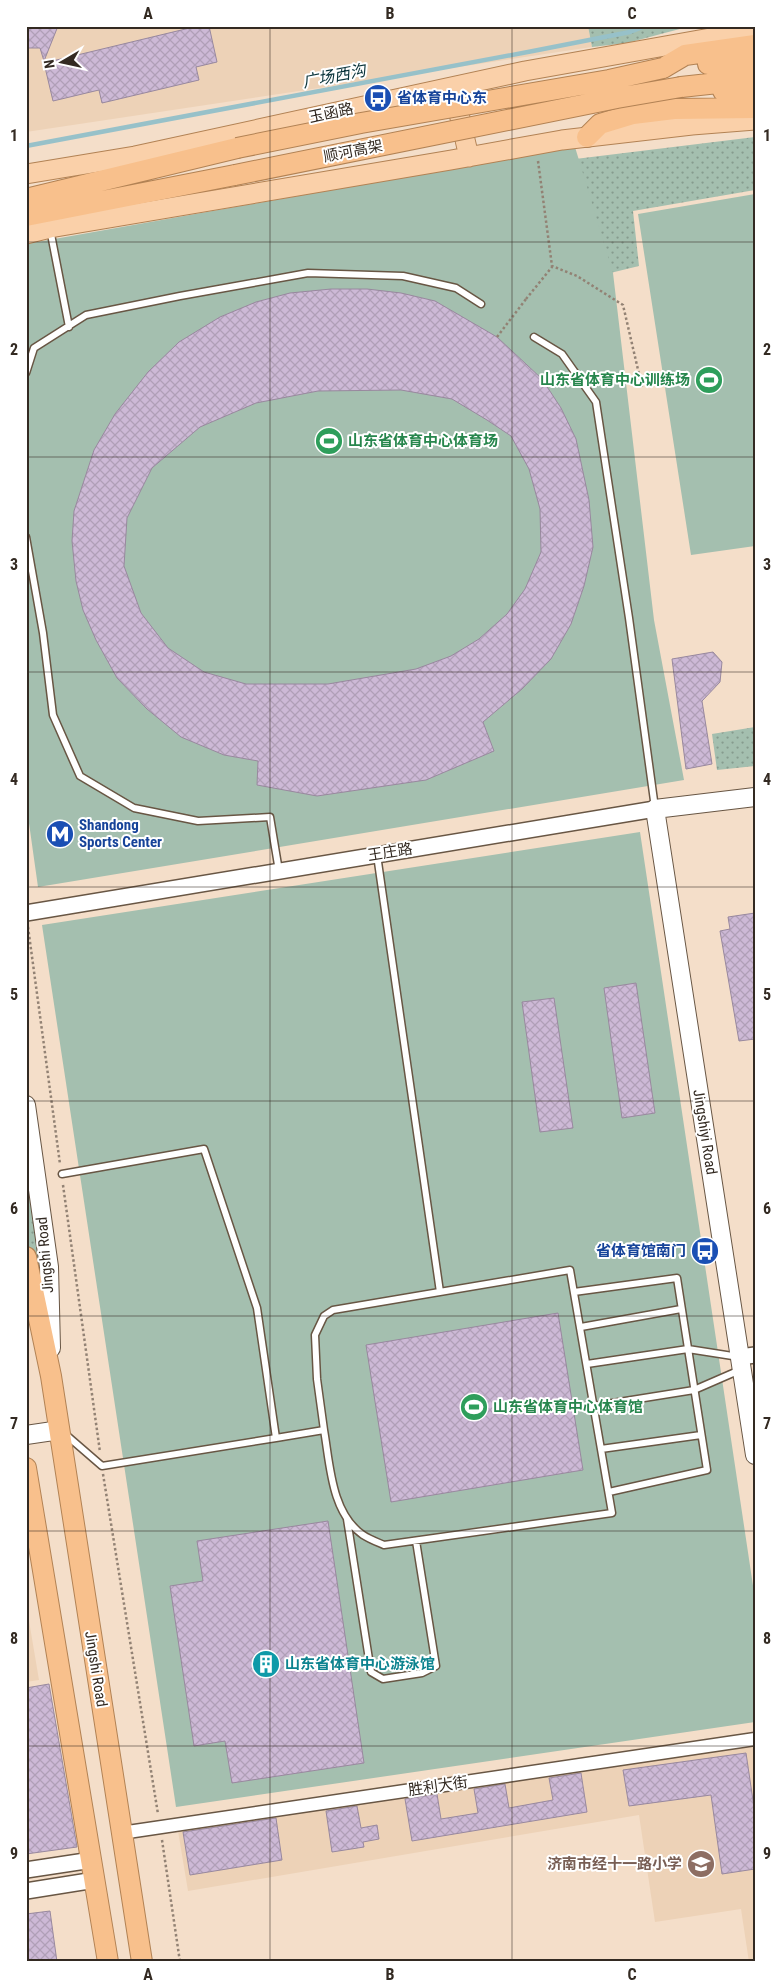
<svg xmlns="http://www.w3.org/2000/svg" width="781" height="1988" font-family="'Roboto Condensed','Noto Sans SC',sans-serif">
	<defs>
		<pattern id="park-dots" width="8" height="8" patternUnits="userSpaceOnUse" patternTransform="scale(1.25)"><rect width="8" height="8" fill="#a4bfaf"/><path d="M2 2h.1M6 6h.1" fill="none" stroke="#869b8e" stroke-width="1.8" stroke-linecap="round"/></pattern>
		<pattern id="building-cross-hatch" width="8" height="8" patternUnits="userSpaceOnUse" patternTransform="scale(1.25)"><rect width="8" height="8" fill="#cdb9d6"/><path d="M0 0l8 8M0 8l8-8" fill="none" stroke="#b09fb7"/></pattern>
	</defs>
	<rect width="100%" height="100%" fill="#f4dec9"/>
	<!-- built -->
	<path fill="#edd2b7" d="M26,26H588L592,47L26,132Z
		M26,1603L39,1680L26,1682Z
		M755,1747V1962H749L741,1909L655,1922L639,1815L188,1891L178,1831L608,1764Z"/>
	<!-- park -->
	<path fill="url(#park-dots)" d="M588,26H691L627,43L592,47Z
		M755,137V190L633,211L639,266L598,276L567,160Z
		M755,727V766L717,770L712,734Z
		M26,1168L41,1265L26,1267Z"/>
	<!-- pitch -->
	<path fill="#a4bfaf" d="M575,147L613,273L654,620L684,780L38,887L26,802V244Z
		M755,194V546L691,555L638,214Z
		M640,832L755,1599V1722L176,1807L42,925Z"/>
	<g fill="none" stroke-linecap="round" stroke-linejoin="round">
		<!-- stream -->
		<path stroke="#97c1c9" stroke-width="4.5" d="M26,146L533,51L630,32L645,26"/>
	</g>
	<!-- building -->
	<path fill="url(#building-cross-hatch)" stroke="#98889e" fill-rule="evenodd" d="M26,26H58L44,61L40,48H26Z
		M198,26H209L217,62L196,67L199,80L102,103L99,90L53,101L44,63Z
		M331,289H367L401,293L435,301L497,337L542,379L561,408L576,439L589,500L593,547L584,586L571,624L551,659L522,689L483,722L494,751L426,780L317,796L257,785L258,761L224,755L181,737L147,709L117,678L96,640L83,610L76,581L72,541L74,511L94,450L115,414L148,372L179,342L220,317L256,302L290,293ZM401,390L452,399L487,420L511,436L529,469L540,509L541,552L525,589L507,614L479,639L451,656L416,669L328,684H246L204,672L168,648L141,613L124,566L127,518L152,468L200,427L256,403L318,391Z
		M713,652L722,662L720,682L702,701L712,764L686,769L672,659Z
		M755,913V1039L739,1041L720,931L730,929L728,917Z
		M636,983L655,1113L622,1118L604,988Z
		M554,998L573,1128L540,1132L522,1002Z
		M558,1313L583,1470L391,1502L366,1345Z
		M328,1521L364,1763L232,1783L225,1741L194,1746L170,1586L203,1581L197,1541Z
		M49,1684L77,1847L26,1854V1688Z
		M746,1753L755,1814V1869L722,1874L711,1795L629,1806L623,1770Z
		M581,1773L587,1812L412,1841L405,1799L437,1794L441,1819L478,1813L474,1789L505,1784L509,1808L553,1800L549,1778Z
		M357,1806L361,1828L377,1825L379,1839L363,1842L364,1847L332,1852L326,1811Z
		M276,1818L282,1860L190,1875L183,1832Z
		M50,1911L57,1962H26V1914Z"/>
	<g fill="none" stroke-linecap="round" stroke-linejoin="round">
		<defs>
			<path id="service" d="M50,229L69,327
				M534,337L562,354L596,402L629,618L655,808
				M26,373L34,348L86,315L180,296L308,273L403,276L456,288L481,304
				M26,537L43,633L53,715L80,776L134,808L198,821L270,817L279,871
				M377,855L440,1292
				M62,1174L204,1149L257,1308L276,1438L102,1466L65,1434
				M574,1292L677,1278L707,1470L609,1492
				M581,1327L681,1309
				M587,1364L688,1349L739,1357
				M594,1406L694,1390L740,1370
				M276,1438L324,1430C330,1464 331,1513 363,1535C369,1539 377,1542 384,1545L612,1513L570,1270L333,1310L324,1316L315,1335L317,1379L324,1430
				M601,1449L701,1435
				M347,1519L371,1672L383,1679L422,1673L436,1666L416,1541"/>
			<path id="minor" d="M121,1833L755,1739"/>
			<path id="tertiary" d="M26,913L655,809
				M740,1357L755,1355
				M26,1870L92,1860
				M26,1891L95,1880"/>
			<path id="secondary" d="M755,797L655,809L755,1455
				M26,1105L49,1267L51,1348
				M26,1435L60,1430"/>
			<path id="primary" d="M454,92L469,157
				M26,174L135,156L525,71L755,30
				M26,234L50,228L451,160L562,140L692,125L755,120"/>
			<path id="trunk" d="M708,64L755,60
				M663,68L685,55L755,45
				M681,87L755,79
				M723,91L755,93
				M587,137L600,124L633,114L674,109L755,108
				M26,199L237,148
				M26,216L235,175
				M26,1257L51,1376L142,1962
				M26,1468L108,1962"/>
		</defs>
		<!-- service casing -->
		<use href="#service" stroke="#685644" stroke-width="9"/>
		<!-- minor casing -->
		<use href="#minor" stroke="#685644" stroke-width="15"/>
		<!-- tertiary casing -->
		<use href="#tertiary" stroke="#685644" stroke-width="18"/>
		<!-- secondary casing -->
		<use href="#secondary" stroke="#685644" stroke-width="20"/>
		<!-- primary casing -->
		<use href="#primary" stroke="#b28254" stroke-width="21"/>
		<!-- trunk casing -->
		<use href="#trunk" stroke="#b28254" stroke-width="22"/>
		<!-- path -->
		<path stroke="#928274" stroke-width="2.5" stroke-dasharray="2.5 2.5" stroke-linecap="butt" d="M538,161L552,266L577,276L623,305L642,387
			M526,299L552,267
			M28,927L60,1164
			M63,1185L100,1452
			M103,1474L158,1814
			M162,1840L180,1962"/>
		<!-- service -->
		<use href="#service" stroke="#fff" stroke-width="6"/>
		<!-- minor -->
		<use href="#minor" stroke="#fff" stroke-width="12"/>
		<!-- tertiary -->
		<use href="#tertiary" stroke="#fff" stroke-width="15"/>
		<!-- secondary -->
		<use href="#secondary" stroke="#fff" stroke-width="18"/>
		<!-- primary -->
		<use href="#primary" stroke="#fad0a9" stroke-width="19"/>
		<!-- trunk -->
		<use href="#trunk" stroke="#f8c08c" stroke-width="20"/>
		<defs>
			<path id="trunk-bridge" d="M237,148L361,123L609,80L663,68
				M235,175L617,98L681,87"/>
		</defs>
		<!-- trunk-bridge casing -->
		<use href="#trunk-bridge" stroke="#b28254" stroke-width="22" stroke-linecap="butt"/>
		<!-- path-bridge -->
		<path stroke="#928274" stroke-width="2.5" stroke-dasharray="2.5 2.5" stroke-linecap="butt" d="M497,337L526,299"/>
		<!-- trunk-bridge -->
		<use href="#trunk-bridge" stroke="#f8c08c" stroke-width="20"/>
	</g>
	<!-- grid -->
	<path fill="none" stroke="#332a22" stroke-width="1" stroke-opacity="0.55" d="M270,26V1962M512,26V1962M26,242H755M26,457H755M26,672H755M26,887H755M26,1101H755M26,1316H755M26,1531H755M26,1746H755"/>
	<!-- icons -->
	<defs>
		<symbol id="bus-disc" viewBox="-11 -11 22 22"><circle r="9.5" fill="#1a4fb4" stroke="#fff"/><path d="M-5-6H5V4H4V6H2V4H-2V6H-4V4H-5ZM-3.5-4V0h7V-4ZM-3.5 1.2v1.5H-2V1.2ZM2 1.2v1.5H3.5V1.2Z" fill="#fff"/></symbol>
		<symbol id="stadium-disc" viewBox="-11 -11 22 22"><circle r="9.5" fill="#2e9e5b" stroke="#fff"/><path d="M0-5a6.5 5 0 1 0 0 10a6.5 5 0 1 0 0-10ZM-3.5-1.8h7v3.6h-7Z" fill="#fff"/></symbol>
		<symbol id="metro-disc" viewBox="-11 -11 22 22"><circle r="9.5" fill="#1a4fb4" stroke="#fff"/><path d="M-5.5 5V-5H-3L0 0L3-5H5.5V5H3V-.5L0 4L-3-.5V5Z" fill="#fff"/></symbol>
		<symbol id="building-disc" viewBox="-11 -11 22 22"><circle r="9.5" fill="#0f9aa8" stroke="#fff"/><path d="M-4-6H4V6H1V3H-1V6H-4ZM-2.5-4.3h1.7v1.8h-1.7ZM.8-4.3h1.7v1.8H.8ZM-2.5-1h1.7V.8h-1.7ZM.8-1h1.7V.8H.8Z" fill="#fff"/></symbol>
		<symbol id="school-disc" viewBox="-11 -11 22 22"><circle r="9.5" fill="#8d6e63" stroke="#fff"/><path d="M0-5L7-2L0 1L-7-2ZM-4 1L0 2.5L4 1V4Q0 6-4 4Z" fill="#fff"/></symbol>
	</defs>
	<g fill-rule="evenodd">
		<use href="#bus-disc" x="362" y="82" width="32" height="32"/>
		<use href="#stadium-disc" x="693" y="364" width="32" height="32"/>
		<use href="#stadium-disc" x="313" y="425" width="32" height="32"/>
		<use href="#metro-disc" x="44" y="818" width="32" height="32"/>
		<use href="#bus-disc" x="689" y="1235" width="32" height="32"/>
		<use href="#stadium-disc" x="458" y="1391" width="32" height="32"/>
		<use href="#building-disc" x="250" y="1648" width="32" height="32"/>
		<use href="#school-disc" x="685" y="1848" width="32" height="32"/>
	</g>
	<g text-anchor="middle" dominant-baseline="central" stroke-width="4" stroke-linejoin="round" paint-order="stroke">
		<!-- transit labels -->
		<g font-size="15" font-weight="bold" fill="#164399" stroke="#fff" text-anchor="start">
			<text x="397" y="98">省体育中心东</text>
			<text x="79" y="825">Shandong<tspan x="79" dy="17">Sports Center</tspan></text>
			<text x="686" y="1251" text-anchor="end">省体育馆南门</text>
		</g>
		<!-- street labels -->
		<g font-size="15" fill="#332a22" stroke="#fff">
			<text transform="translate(331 113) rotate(-12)">玉函路</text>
			<text transform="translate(353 151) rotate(-11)">顺河高架</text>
			<text transform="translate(390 852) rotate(-9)">王庄路</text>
			<text transform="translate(705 1132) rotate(81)">Jingshiyi Road</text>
			<text transform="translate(45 1255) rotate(-95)">Jingshi Road</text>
			<text transform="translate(96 1669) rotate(81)">Jingshi Road</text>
			<text transform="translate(438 1786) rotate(-8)">胜利大街</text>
		</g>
		<!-- leisure labels -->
		<g font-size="15" font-weight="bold" fill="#27864d" stroke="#fff" text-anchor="start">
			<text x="690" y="380" text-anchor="end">山东省体育中心训练场</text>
			<text x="348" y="441">山东省体育中心体育场</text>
			<text x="493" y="1407">山东省体育中心体育馆</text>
		</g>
		<!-- culture labels -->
		<g font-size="15" font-weight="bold" fill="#0d838f" stroke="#fff" text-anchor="start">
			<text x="285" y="1664">山东省体育中心游泳馆</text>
		</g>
		<!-- education labels -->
		<g font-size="15" font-weight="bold" fill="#785e54" stroke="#fff" text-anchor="end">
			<text x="682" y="1864">济南市经十一路小学</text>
		</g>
		<!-- water labels -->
		<g font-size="16" font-style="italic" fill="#09333a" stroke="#fff">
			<text transform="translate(334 76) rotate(-11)">广场西沟</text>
		</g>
	</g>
	<!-- border -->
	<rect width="781" height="1988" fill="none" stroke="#ffffff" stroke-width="55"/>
	<!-- north arrow -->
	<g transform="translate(62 62) rotate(261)" stroke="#ffffff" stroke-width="4" paint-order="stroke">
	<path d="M0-4L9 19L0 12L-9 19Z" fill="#332a22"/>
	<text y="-8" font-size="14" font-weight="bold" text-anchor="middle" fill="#332a22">N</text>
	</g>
	<rect x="28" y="28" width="726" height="1932" fill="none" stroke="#332a22" stroke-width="2"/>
	<g font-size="16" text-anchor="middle" font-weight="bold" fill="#332a22">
		<text x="148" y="19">A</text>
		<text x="390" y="19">B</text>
		<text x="632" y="19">C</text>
		<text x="14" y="141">1</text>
		<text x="767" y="141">1</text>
		<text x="14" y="355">2</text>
		<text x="767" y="355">2</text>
		<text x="14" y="570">3</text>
		<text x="767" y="570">3</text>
		<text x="14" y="785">4</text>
		<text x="767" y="785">4</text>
		<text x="14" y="1000">5</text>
		<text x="767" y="1000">5</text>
		<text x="14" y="1214">6</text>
		<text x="767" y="1214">6</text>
		<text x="14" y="1429">7</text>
		<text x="767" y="1429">7</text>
		<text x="14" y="1644">8</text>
		<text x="767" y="1644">8</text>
		<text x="14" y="1859">9</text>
		<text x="767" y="1859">9</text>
		<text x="148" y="1980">A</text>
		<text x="390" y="1980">B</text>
		<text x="632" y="1980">C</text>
	</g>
</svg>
